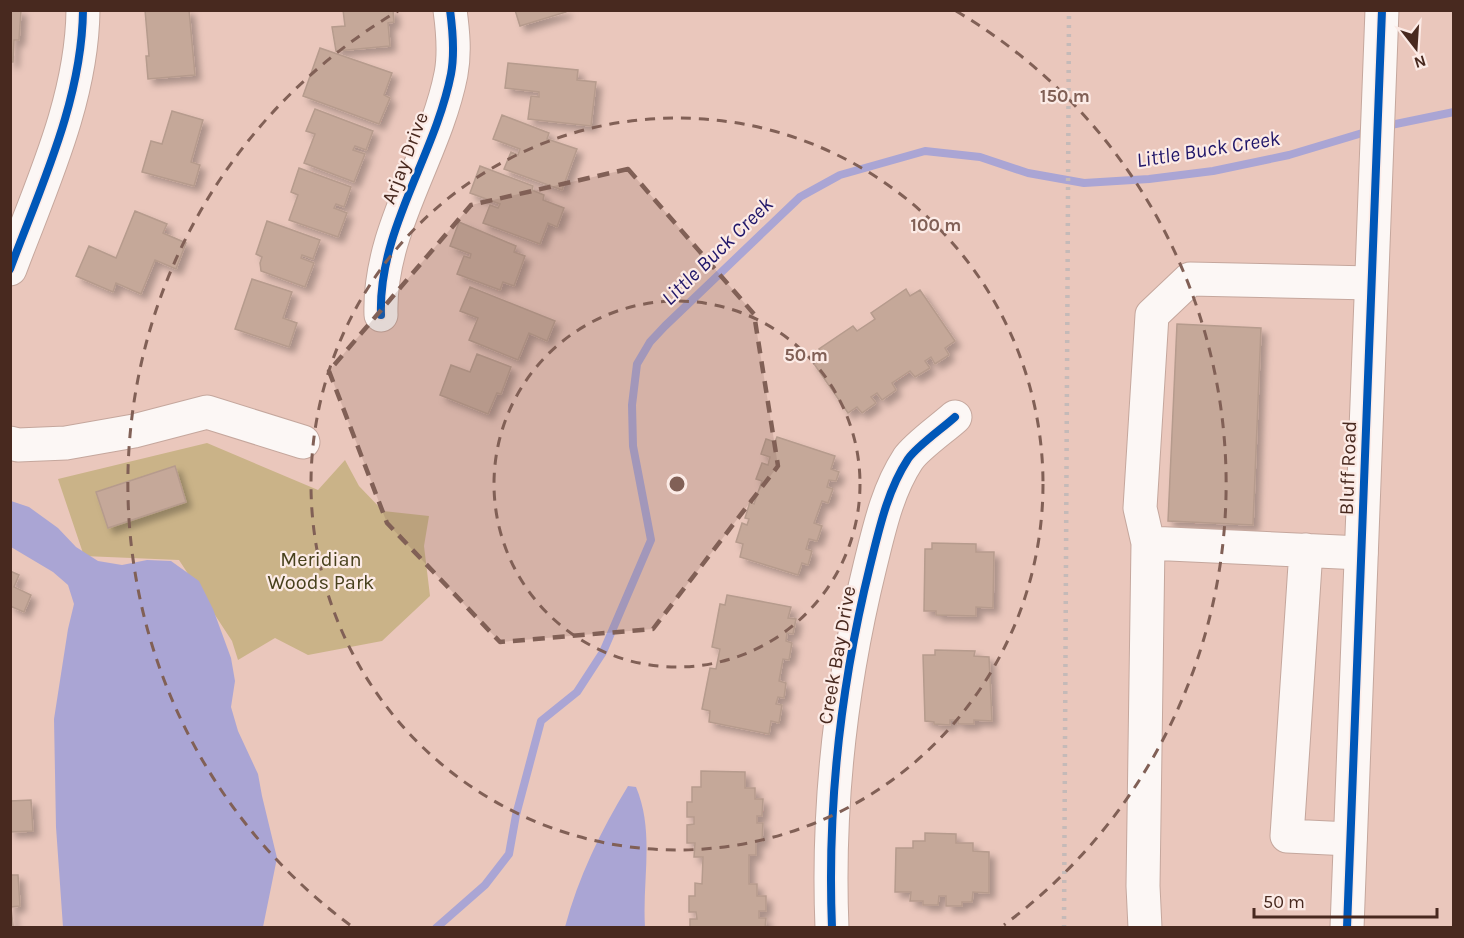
<svg xmlns="http://www.w3.org/2000/svg" width="1464" height="938" font-family="Karla,sans-serif">
	<defs>
		<filter id="shadow"><feDropShadow dx="5.5" dy="5.5" stdDeviation="3" flood-color="#0004"/></filter>
	</defs>
	<rect width="100%" height="100%" fill="#eac7bc"/>
	<!-- green -->
	<path fill="#cab388" d="M207,443L318,490L345,460L359,486L383,511L429,516L424,546L430,596L382,641L308,655L275,638L238,660L232,641L179,560L84,556L58,479Z"/>
	<!-- water -->
	<path fill="#aaa5d4" d="M11,501L29,507L58,528L76,547L98,561L122,565L147,560L171,561L199,581L213,609L231,658L235,681L231,707L238,731L258,774L262,796L277,858L263,927H63L56,827L54,719L68,629L74,604L68,585L53,572L11,547Z
		M628,786L636,787C655,832 642,880 645,927H565C578,878 601,830 628,786Z"/>
	<g fill="none" stroke-linecap="round" stroke-linejoin="round">
		<!-- stream -->
		<path stroke="#aaa5d4" stroke-width="8" d="M1386,126L1454,112
			M436,928L485,885L509,854L516,815L541,721L577,692L603,652L651,540L633,446L632,405L637,364L650,342L665,326L800,197L840,175L925,151L980,157L1028,173L1084,183L1149,179L1213,171L1289,155L1369,131"/>
	</g>
	<!-- building -->
	<path fill="#c5a899" stroke="#b69b8d" stroke-width="1.5" filter="url(#shadow)" d="M10,10H21L19,40H14L13,62H10Z
		M145,10H189L195,75L148,79L146,56H149Z
		M343,10H393L394,22L388,23L390,46L336,51L332,27L345,26Z
		M515,10H566V12L520,26Z
		M320,48L392,73L384,95L390,98L379,124L303,96Z
		M508,63L578,70L577,80L596,82L591,126L528,119L531,96L539,97V92L505,88Z
		M315,109L373,131L366,150L355,146L353,150L365,154L354,182L304,163L315,134L306,131Z
		M172,111L203,120L191,162L200,165L194,186L142,172L151,141L162,144Z
		M502,115L549,133L547,139L577,149L562,190L504,169L511,152L518,155L520,149L493,139Z
		M480,166L533,186L532,190L544,195L543,200L564,208L557,227L548,223L540,244L483,223L490,205L498,208L500,204L470,193Z
		M299,168L351,187L344,207L336,204L334,208L347,213L338,237L289,220L298,195L291,192Z
		M135,211L167,224L163,233L186,243L176,269L155,260L141,294L116,283L113,292L76,276L89,246L116,258Z
		M267,221L320,240L313,259L302,255L301,258L314,263L305,287L261,271L260,263L262,257L256,254Z
		M459,222L516,246L514,252L525,256L514,286L503,282L500,290L457,274L464,256L470,258L471,254L450,246Z
		M252,279L292,292L283,318L297,323L289,347L235,329Z
		M470,287L555,321L547,341L529,333L518,360L469,340L478,318L460,311Z
		M906,289L910,296L920,290L955,341L945,348L949,355L935,364L931,357L925,361L930,368L915,377L910,371L892,383L896,390L882,400L877,393L871,397L876,403L862,413L857,407L848,413L812,361L823,354L819,349L853,326L857,331L875,319L871,313Z
		M1177,324L1261,328L1253,525L1168,521Z
		M477,354L511,367L501,394L497,393L488,414L440,395L451,365L470,372Z
		M777,437L835,456L831,469L839,472L836,481L829,480L827,487L833,489L828,503L822,501L814,523L822,526L817,541L809,539L806,549L812,551L808,565L802,563L798,575L740,557L743,544L736,542L742,523L747,525L749,519L745,518L750,502L754,504L762,481L756,479L762,463L768,465L770,457L761,454L766,439L775,442Z
		M175,466L186,502L108,528L96,492Z
		M932,543L976,544V552H994L993,608L976,607V616L936,615V611H924L925,549H932Z
		M10,571L19,575L14,587L31,595L24,612L10,606Z
		M727,595L791,607L788,618L796,619L793,634L787,633L786,641L792,643L789,660L783,659L779,681L786,683L784,698L778,697L776,704L782,705L779,723L771,721L769,734L709,722L710,711L702,709L710,668L716,669L720,649L712,647L720,604L725,605Z
		M935,650L975,651L974,656L989,657L992,721L974,720V724H958V720H950V725L934,724V722L925,721L923,655H935Z
		M701,771L745,772V788H755V799H763L762,816H757V823H763L762,841L756,840V855H749V884H757V896H766V911H759V918H766L765,928H690V919H697L696,912H689V896H695V883L702,884L703,857H694L695,843H687V825L694,824V817H687V802H692V787H701Z
		M31,800L33,831L10,832V801Z
		M925,833L956,834V843H973V851L989,852V893L973,892L972,902H962V906H946V896H939L938,905H923V901H910L911,892H895L896,848H913V841H925Z
		M10,875H18L20,906L11,907L13,927L26,928H10Z"/>
	<g fill="none" stroke-linecap="round" stroke-linejoin="round">
		<defs>
			<path id="minor" d="M10,269C41,186 82,100 83,10
				M381,315C378,230 435,156 451,74C455,53 453,32 450,10
				M10,443L18,445L66,443L134,431L207,412L303,442
				M1148,543L1140,508L1152,315L1190,279L1371,283
				M1306,550L1287,836L1350,839
				M832,928C827,806 841,684 870,566C879,530 887,491 908,459C917,446 943,428 955,417
				M1145,928L1143,886L1148,543L1361,553"/>
			<path id="major" d="M1347,928L1382,10"/>
		</defs>
		<!-- minor casing -->
		<use href="#minor" stroke="#c5a79d" stroke-width="35"/>
		<!-- major casing -->
		<use href="#major" stroke="#c5a79d" stroke-width="35"/>
		<!-- minor -->
		<use href="#minor" stroke="#fcf7f5" stroke-width="33"/>
		<!-- major -->
		<use href="#major" stroke="#fcf7f5" stroke-width="33"/>
		<!-- rail -->
		<path stroke="#c5bab8" stroke-width="4.5" stroke-dasharray="3 6" stroke-linecap="butt" d="M1064,928L1069,10"/>
		<defs>
			<path id="cycleway" d="M10,269C41,186 82,100 83,10
				M381,315C378,230 435,156 451,74C455,53 453,32 450,10
				M832,928C827,806 841,684 870,566C879,530 887,491 908,459C917,446 943,428 955,417
				M1347,928L1382,10"/>
		</defs>
		<!-- cycleway casing -->
		<use href="#cycleway" stroke="#fcebe6" stroke-width="11"/>
		<!-- cycleway -->
		<use href="#cycleway" stroke="#0057b8" stroke-width="8"/>
	</g>
	<!-- marked area -->
	<path fill="#816056" fill-opacity="0.2" stroke="#816056" stroke-width="4.5" stroke-dasharray="12 8" stroke-linejoin="round" d="M628,169L754,314L778,466L653,629L500,642L387,523L329,371L471,205Z"/>
	<!-- distance rings -->
	<g fill="none" stroke="#816056" stroke-width="3" stroke-dasharray="10 8">
		<circle cx="677" cy="484" r="183"/>
		<circle cx="677" cy="484" r="366"/>
		<path d="M350 925A549 549 0 0 1 398 11M956 11A549 549 0 0 1 1004 925"/>
	</g>
	<g text-anchor="middle" dominant-baseline="central" stroke-width="4.5" stroke-linejoin="round" paint-order="stroke">
		<!-- street labels -->
		<g font-size="20" fill="#48291f" stroke="#fcebe6">
			<text transform="translate(405 158) rotate(-69)">Arjay Drive</text>
			<text transform="translate(1348 468) rotate(-88)">Bluff Road</text>
			<text transform="translate(837 655) rotate(-80)">Creek Bay Drive</text>
		</g>
		<!-- park labels -->
		<g font-size="20" fill="#47401c" stroke="#fcebe6">
			<text x="321" y="559">Meridian<tspan x="321" dy="23">Woods Park</tspan></text>
		</g>
		<!-- water labels -->
		<g font-size="21" font-style="italic" fill="#201669" stroke="#fcebe6">
			<text transform="translate(1208 149) rotate(-9)">Little Buck Creek</text>
			<text transform="translate(717 251) rotate(-44)">Little Buck Creek</text>
		</g>
	</g>
	<circle cx="677" cy="484" r="9" fill="#816056" stroke="#fcebe6" stroke-width="3"/>
	<g font-size="18" text-anchor="middle" font-weight="bold" fill="#816056" stroke="#fcebe6" stroke-width="4.5" stroke-linejoin="round" paint-order="stroke">
		<text x="1065" y="102">150 m</text>
		<text x="936" y="231">100 m</text>
		<text x="806" y="361">50 m</text>
	</g>
	<!-- border -->
	<rect width="1464" height="938" fill="none" stroke="#48291f" stroke-width="24"/>
	<!-- north arrow -->
	<g transform="translate(1416 48) rotate(163)" stroke="#fcebe6" stroke-width="4.5" paint-order="stroke">
	<path d="M0-4.5L10 22L0 15L-10 22Z" fill="#48291f"/>
	<text y="-9" font-size="16" font-weight="bold" text-anchor="middle" fill="#48291f">N</text>
	</g>
	<!-- scale -->
	<path d="M1254 908v9h183v-9" fill="none" stroke="#48291f" stroke-width="3"/>
	<text x="1263" y="908" font-size="18" fill="#48291f" stroke="#fcebe6" stroke-width="4.5" paint-order="stroke">50 m</text>
</svg>
